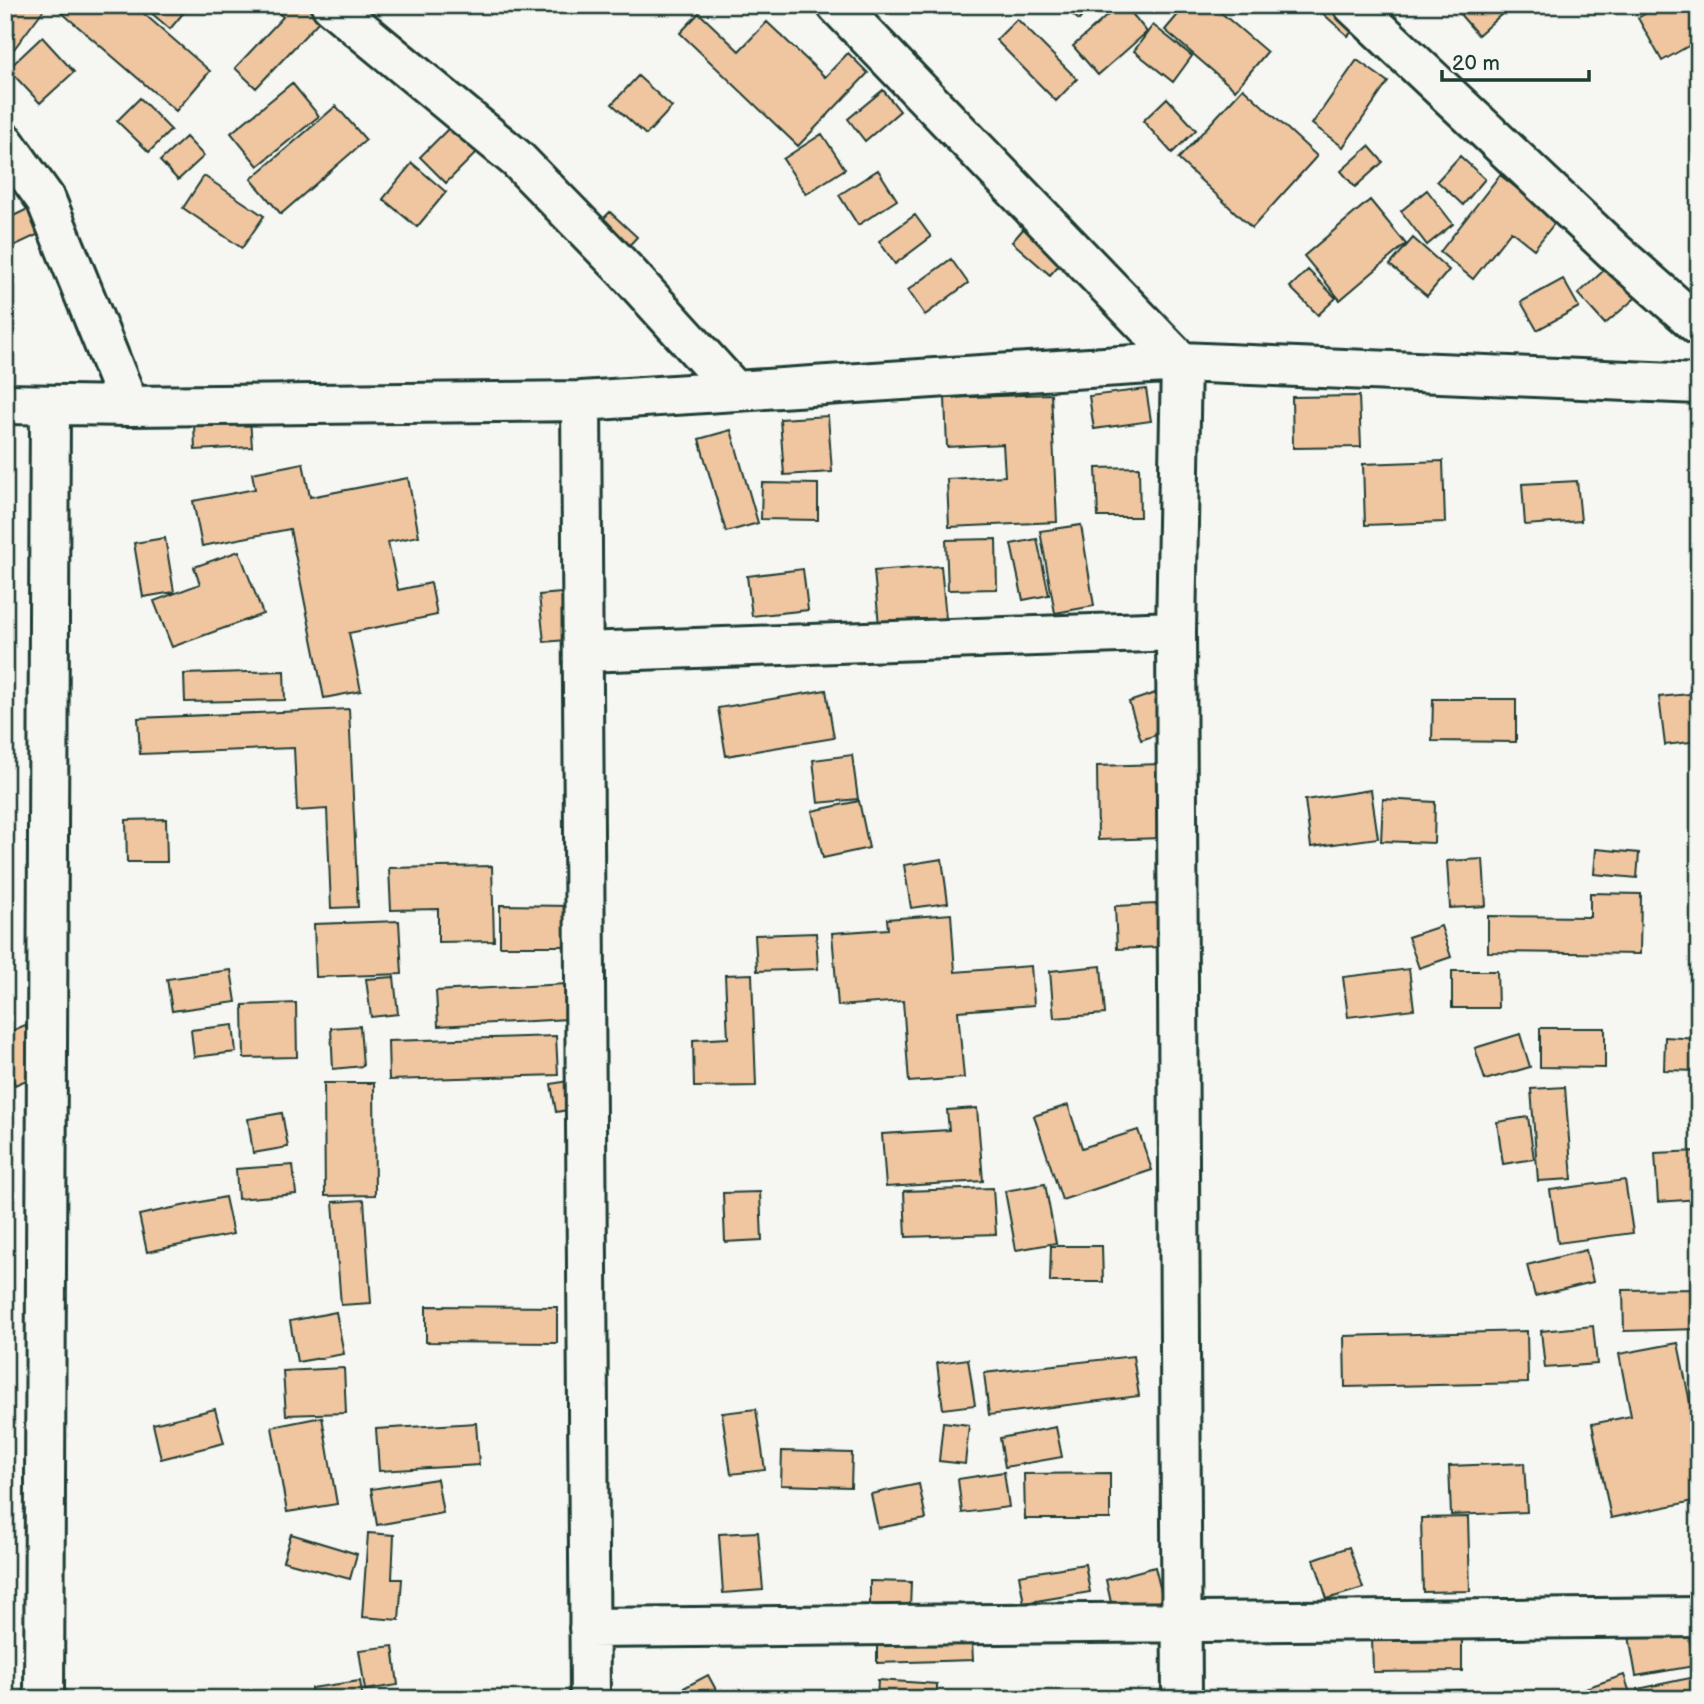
<svg xmlns="http://www.w3.org/2000/svg" width="1704" height="1704" font-family="'Balsamiq Sans',sans-serif">
	<rect width="100%" height="100%" fill="#f6f6f2"/>
	<filter id="ink" filterUnits="userSpaceOnUse"><feTurbulence type="fractalNoise" baseFrequency=".0143" numOctaves="2"/><feDisplacementMap in="SourceGraphic" scale="14" xChannelSelector="R" yChannelSelector="G"/><feConvolveMatrix kernelMatrix="1 2 1 2 8 2 1 2 1" color-interpolation-filters="sRGB"/></filter>
	<g filter="url(#ink)">
		<!-- building -->
		<path fill="#f0c6a0" stroke="#1f3d34" stroke-width="2" d="M5,5H47L11,53L5,49Z
			M134,5L210,71L176,111L54,6Z
			M142,5H190L170,29Z
			M271,5H304L320,20L256,88L235,68L283,17Z
			M1062,5H1092L1079,20Z
			M1119,5H1125L1147,32L1098,75L1073,46Z
			M1186,5H1212L1267,52L1235,90L1165,30Z
			M1325,5H1370L1373,8L1348,36L1320,11Z
			M1452,5H1511V6L1478,35Z
			M1660,5H1694L1699,14V40L1662,61L1638,18Z
			M699,13L739,51L767,22L825,77L848,53L868,73L798,146L680,33Z
			M1017,19L1077,79L1056,101L996,40Z
			M1153,25L1192,56L1173,82L1134,51Z
			M42,37L74,72L40,103L8,69Z
			M1357,60L1388,82L1343,147L1312,124Z
			M638,76L672,107L646,135L612,104Z
			M292,83L319,116L258,166L231,133Z
			M1243,88L1317,156L1252,228L1178,159Z
			M883,90L900,111L865,141L848,119Z
			M140,98L171,130L149,152L117,121Z
			M1167,98L1196,130L1172,153L1143,121Z
			M336,106L366,140L281,214L251,179Z
			M465,112L491,138L446,183L420,157Z
			M822,134L845,169L806,194L783,159Z
			M186,137L204,156L178,180L160,161Z
			M1369,146L1383,162L1355,187L1341,171Z
			M1460,156L1485,179L1463,205L1437,181Z
			M412,163L446,192L417,227L383,199Z
			M878,170L897,200L858,225L839,195Z
			M1500,175L1557,220L1534,249L1511,231L1473,279L1440,252Z
			M204,176L264,216L242,248L183,208Z
			M1427,190L1453,224L1427,245L1401,211Z
			M1370,200L1406,244L1340,300L1304,256Z
			M42,202L54,227L5,250V220Z
			M1044,205L1082,239L1050,275L1012,242Z
			M610,212L637,237L612,264L584,238Z
			M915,215L931,237L895,264L879,241Z
			M1413,238L1449,270L1427,296L1390,265Z
			M951,259L968,283L925,315L908,290Z
			M1612,263L1640,294L1605,324L1578,294Z
			M1308,270L1336,298L1318,315L1290,287Z
			M1563,279L1579,307L1537,330L1521,302Z
			M1146,389L1151,421L1094,429L1089,396Z
			M1051,394L1057,522L949,527L947,479L1005,476L1003,444L947,447L945,398Z
			M1359,396L1361,447L1293,448L1292,397Z
			M828,416L832,472L784,475L780,419Z
			M250,419L252,447L195,450L194,423Z
			M731,430L758,523L726,532L699,439Z
			M1443,461L1445,522L1365,525L1363,464Z
			M303,463L310,497L408,478L419,536L388,542L398,590L431,583L437,615L349,633L361,691L324,698L290,529L202,546L193,501L255,489L252,473Z
			M1139,467L1140,517H1098L1096,468Z
			M1577,481L1581,521L1525,525L1522,484Z
			M762,483L818,484V520L761,519Z
			M1081,525L1094,606L1055,613L1040,531Z
			M165,538L174,592L143,597L134,543Z
			M996,539L997,589L948,590L946,540Z
			M1037,539L1049,595L1023,600L1011,544Z
			M239,551L263,614L172,647L154,601L200,584L194,567Z
			M941,566L946,619L879,625L874,571Z
			M803,569L808,610L752,616L747,576Z
			M584,591L589,638L544,642L539,595Z
			M284,671L285,700L185,702L184,674Z
			M826,690L834,738L726,756L718,708Z
			M1155,693L1168,731L1141,740L1129,702Z
			M1699,693V741L1665,745L1659,697Z
			M1433,699H1516V742L1432,741Z
			M349,709L358,907L331,908L327,809L297,811L294,748L140,754L138,718Z
			M852,755L858,799L818,803L813,760Z
			M1161,764L1163,838L1098,840L1097,766Z
			M1371,790L1378,838L1311,847L1305,800Z
			M1383,799L1435,802L1434,843L1381,841Z
			M859,801L869,848L823,858L812,811Z
			M166,819L167,862H127L126,820Z
			M1596,849L1639,853L1637,878L1594,874Z
			M942,859L948,903L911,908L904,865Z
			M1483,859L1486,906L1450,908L1447,861Z
			M492,866L494,941L438,942V909L391,910L389,868Z
			M1590,893L1641,894L1640,954L1488,952V916L1590,917Z
			M1157,904L1160,947L1117,949L1115,906Z
			M500,905L570,906V946H500Z
			M951,914L955,972L1031,966L1034,1005L958,1011L964,1078L909,1082L903,1001L838,1006L832,933L888,929L887,919Z
			M399,921L402,974L316,977L314,924Z
			M1441,926L1451,957L1419,968L1408,937Z
			M816,933L818,969L757,971L755,935Z
			M1101,966L1105,1014L1054,1018L1050,971Z
			M1409,969L1414,1009L1348,1017L1343,977Z
			M231,970L236,1002L172,1011L167,979Z
			M1452,971H1497L1498,1008H1452Z
			M752,974L756,1086L694,1087L693,1040L728,1038L725,975Z
			M394,977L398,1014L371,1017L366,979Z
			M567,984L568,1019L438,1026L436,991Z
			M296,1003L297,1057L244,1058L243,1005Z
			M25,1025L45,1072L15,1085L5,1064V1034Z
			M233,1025L236,1052L194,1057L191,1030Z
			M360,1026L363,1066L333,1069L331,1028Z
			M1540,1028H1605V1068L1540,1067Z
			M1520,1034L1530,1067L1485,1080L1475,1048Z
			M556,1036L558,1075L389,1080L388,1041Z
			M1665,1037L1699,1039V1071L1664,1070Z
			M585,1078L590,1106L556,1112L551,1084Z
			M324,1083H374L375,1195L325,1196Z
			M1565,1087L1572,1179L1538,1181L1531,1089Z
			M1068,1105L1082,1148L1138,1130L1152,1170L1062,1200L1034,1116Z
			M977,1108L983,1181L886,1187L882,1134L949,1130L947,1110Z
			M282,1113L288,1147L253,1153L248,1119Z
			M1528,1117L1534,1159L1503,1164L1497,1122Z
			M1699,1151V1199L1658,1202L1655,1153Z
			M293,1165L296,1194L238,1199L236,1169Z
			M1625,1180L1633,1233L1558,1243L1550,1190Z
			M1045,1184L1056,1243L1016,1250L1005,1191Z
			M993,1188L996,1234L906,1237L904,1191Z
			M760,1192L762,1240L725,1242L723,1193Z
			M225,1197L233,1234L147,1252L139,1215Z
			M364,1200L371,1303L341,1305L333,1202Z
			M1051,1246H1102L1103,1282H1050Z
			M1586,1250L1593,1282L1535,1296L1527,1265Z
			M1699,1289V1329L1624,1331L1623,1290Z
			M426,1306L557,1307V1343L426,1342Z
			M336,1312L344,1354L297,1362L290,1321Z
			M1593,1326L1597,1364L1545,1368L1541,1331Z
			M1527,1331L1528,1383L1345,1387L1344,1336Z
			M1678,1343L1699,1447V1500L1611,1518L1592,1424L1631,1416L1619,1354Z
			M1133,1356L1139,1396L989,1415L984,1373Z
			M968,1359L975,1405L943,1409L937,1363Z
			M344,1368L346,1413L286,1415L283,1371Z
			M215,1409L224,1443L161,1459L153,1424Z
			M756,1409L765,1470L731,1474L722,1413Z
			M322,1417L337,1504L287,1512L272,1427Z
			M943,1422L969,1425L965,1464L939,1461Z
			M476,1423L479,1465L379,1471L376,1429Z
			M1056,1427L1062,1457L1005,1467L1000,1438Z
			M782,1451L852,1453L851,1487L781,1485Z
			M1524,1463L1527,1512L1451,1515L1449,1466Z
			M1004,1472L1009,1507L962,1513L958,1479Z
			M1110,1473V1519H1025L1024,1474Z
			M437,1479L443,1513L377,1525L371,1489Z
			M919,1484L926,1519L878,1528L871,1494Z
			M1468,1517L1470,1591L1423,1592L1421,1518Z
			M758,1532L763,1590L723,1593L719,1534Z
			M368,1533L394,1535L392,1579H402L399,1620L362,1617Z
			M291,1534L357,1554L350,1579L283,1561Z
			M1349,1547L1363,1588L1327,1599L1314,1559Z
			M1085,1564L1090,1592L1024,1603L1019,1575Z
			M1155,1567L1164,1604L1114,1616L1106,1580Z
			M870,1581L911,1582L910,1609L870,1608Z
			M971,1625L973,1660L877,1663V1628Z
			M1687,1626L1694,1666L1636,1676L1629,1636Z
			M1462,1635V1671L1373,1672L1372,1638Z
			M393,1646L398,1685L365,1690L359,1650Z
			M708,1675L721,1699H682L678,1691Z
			M1624,1675L1632,1699H1573L1571,1693Z
			M1699,1676V1699H1640L1638,1689Z
			M878,1680L937,1684V1699H877Z
			M360,1681L363,1699H312L311,1688Z
			M1462,1690L1463,1699H1414V1694Z"/>
		<g fill="none" stroke-linecap="round" stroke-linejoin="round">
			<defs>
				<path id="minor" d="M331,5L517,159L626,271L735,391
					M837,5L1181,362L1176,631L1182,1699
					M1353,5L1616,253L1699,326
					M5,143L46,200L129,406
					M581,401L590,1699
					M5,404L129,406L581,401L1181,362L1699,384
					M583,652L1176,631
					M589,1628L1699,1617
					M44,1699L50,405"/>
			</defs>
			<!-- minor casing -->
			<use href="#minor" stroke="#1f3d34" stroke-width="44"/>
			<!-- minor -->
			<use href="#minor" stroke="#f6f6f2" stroke-width="38"/>
		</g>
	</g>
	<!-- margin -->
	<rect width="1704" height="1704" fill="none" stroke="#f6f6f2" stroke-width="28"/>
	<rect x="14" y="14" width="1676" height="1676" fill="none" stroke="#1f3d34" stroke-width="2.5" filter="url(#ink)"/>
	<!-- scale -->
	<path d="M1442 70v10h147v-10" fill="none" stroke="#1f3d34" stroke-width="3.5"/>
	<text x="1452" y="70" font-size="21" fill="#1f3d34" stroke="#f6f6f2" stroke-width="5" paint-order="stroke">20 m</text>
</svg>
